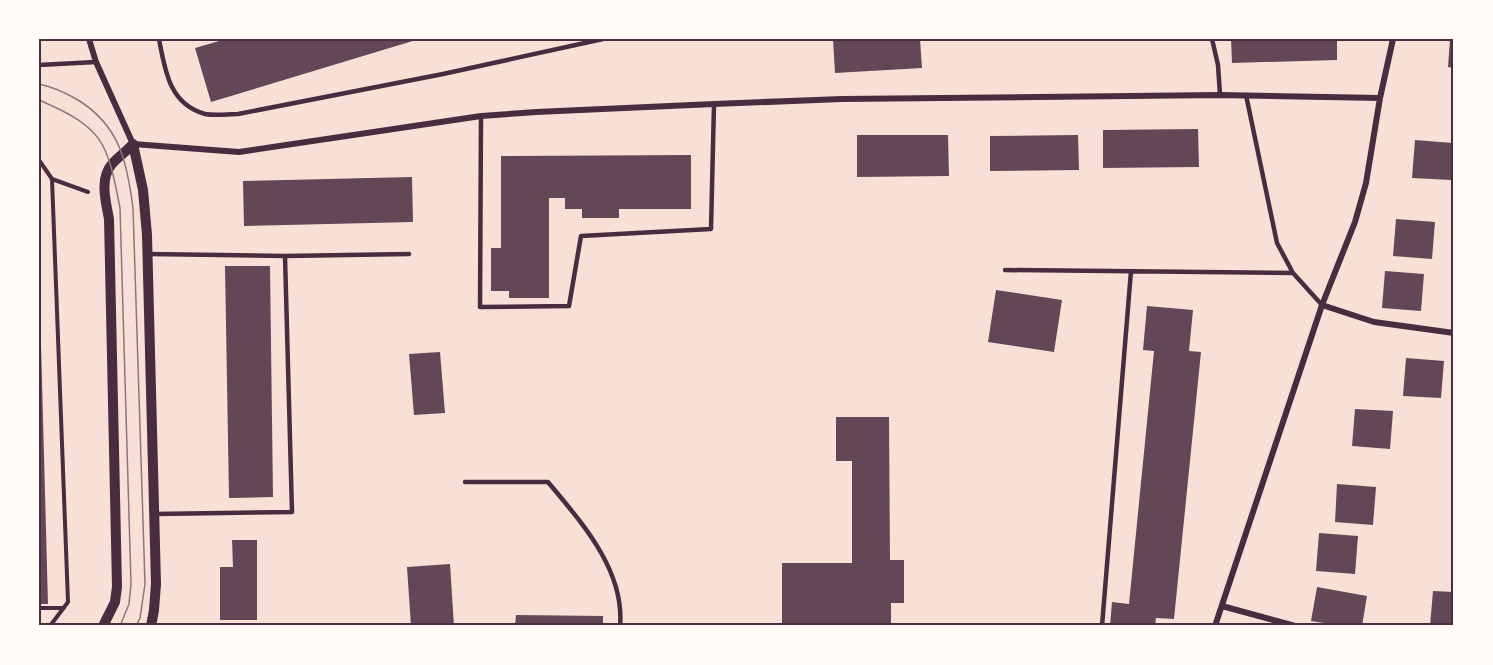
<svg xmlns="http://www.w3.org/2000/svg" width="1493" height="665" font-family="Barlow,sans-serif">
	<rect width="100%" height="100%" fill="#f7e1d7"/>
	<!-- building -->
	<path fill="#644757" d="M226,39H416V40L211,102L195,48Z
		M833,39H920L922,68L835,73Z
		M1231,39H1337V60L1232,63Z
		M1450,39H1454V68L1448,67Z
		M1198,129L1199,167L1103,168V130Z
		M857,135H948L949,176L857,177Z
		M1078,135L1079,170L990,171V136Z
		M1415,140L1453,143L1451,180L1412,178Z
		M691,155V209H619V218H582V209H565V198H549V298H509V291H491V248H501V156Z
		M412,177L413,222L244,226L243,181Z
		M1396,219L1435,222L1432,259L1393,256Z
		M225,266H270L273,497L229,498Z
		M1385,271L1424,274L1421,311L1382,308Z
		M996,290L1062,300L1054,352L988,342Z
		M1147,306L1193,310L1189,351L1201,352L1174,619L1156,618L1155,626H1110L1112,602L1129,604L1154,351L1143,350Z
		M39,344H41L48,604H39Z
		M440,352L445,413L414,415L409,354Z
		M1406,358L1444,361L1441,398L1403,396Z
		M1355,409L1393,411L1390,449L1352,446Z
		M836,417H889L890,560H904V603H891V626H851V623L782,624V563H852V461H836Z
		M1337,484L1376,487L1373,525L1335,522Z
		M1319,533L1358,536L1355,574L1316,571Z
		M232,540H257V620H220V567H233Z
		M450,564L454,626H411L407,567Z
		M1317,587L1367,596L1362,626H1342L1311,621Z
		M1433,591L1454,592V626H1430Z
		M516,615L603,616V626H515Z"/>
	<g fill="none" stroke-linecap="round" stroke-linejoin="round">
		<!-- path -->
		<path stroke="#4a2c40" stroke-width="4" d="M39,160L52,179L68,602L50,626
			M52,179L88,192
			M39,608H64"/>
		<!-- service -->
		<path stroke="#4a2c40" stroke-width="4.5" d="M159,39C165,70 169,104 205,114C215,116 228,114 238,114L443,74L603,39
			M1212,39L1218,65L1220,95
			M39,65L96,62
			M1246,95L1277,243L1293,273L1322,305
			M481,116L480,307L569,306L581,236L711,229L714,104
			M148,254L285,256L292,512L155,514
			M285,256L409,254
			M1005,270L1293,273
			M465,482H548C581,522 625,570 620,626
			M1102,626L1131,271"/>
		<!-- minor -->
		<path stroke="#4a2c40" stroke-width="6" d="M89,39L96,62L133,144L239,152L481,116L536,112L714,104L842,99L1220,95L1380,98
			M1322,305L1374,322L1454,333
			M1222,606L1295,626
			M1215,626L1322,305L1355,222L1366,183L1380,98L1393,39"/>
		<!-- tertiary -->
		<path stroke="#4a2c40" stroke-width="10" d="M133,144L143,190L147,235L156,584L154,610L151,626
			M103,626L115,602L117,587L109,219C106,202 99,179 112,164C118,157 127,151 133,144"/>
		<!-- tram -->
		<path stroke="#8f747c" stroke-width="1.5" d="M39,84C53,87 66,93 78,100C120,126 127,162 133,208L145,584L140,618L136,626
			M39,100C104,128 107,141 120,208L131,584L129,604L120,626"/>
	</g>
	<!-- border -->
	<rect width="1493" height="665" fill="none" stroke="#fffaf5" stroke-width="81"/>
	<rect x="40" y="40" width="1412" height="584" fill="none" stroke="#4a2c40" stroke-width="2"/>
</svg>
